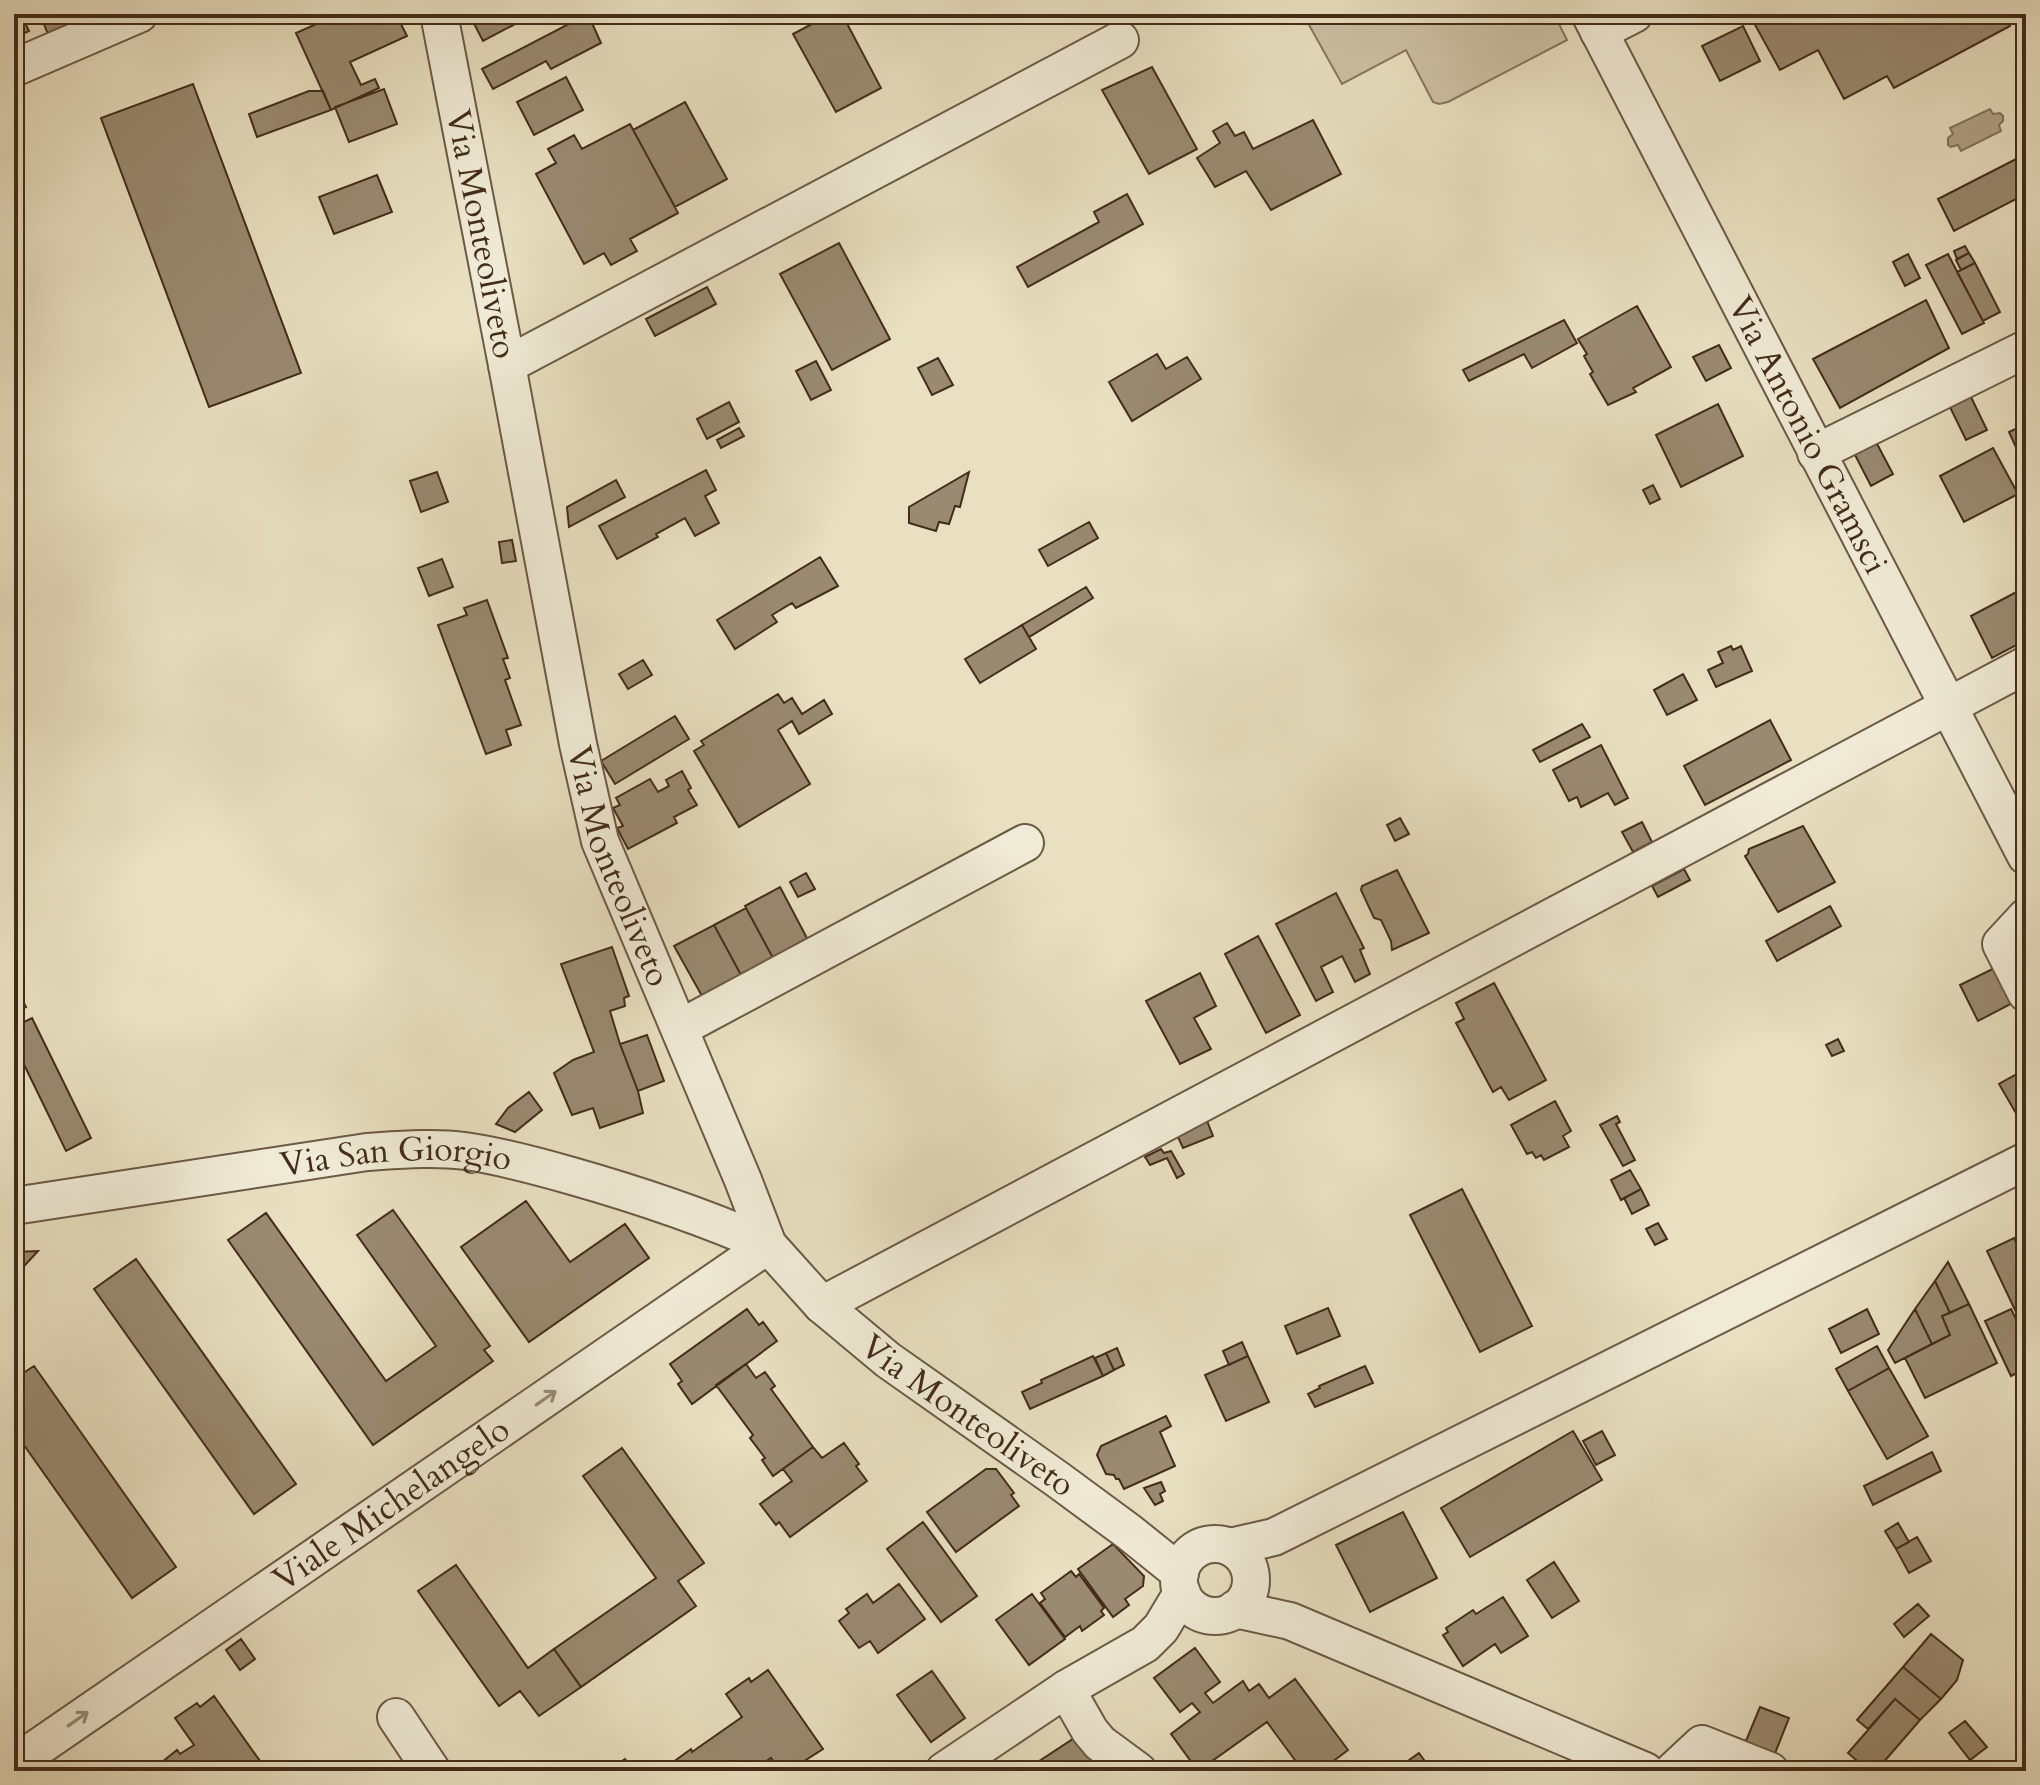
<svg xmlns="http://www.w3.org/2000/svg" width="2040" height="1785" font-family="Cardo,serif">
	<rect width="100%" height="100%" fill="#e8e0c1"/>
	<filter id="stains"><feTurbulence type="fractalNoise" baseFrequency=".0025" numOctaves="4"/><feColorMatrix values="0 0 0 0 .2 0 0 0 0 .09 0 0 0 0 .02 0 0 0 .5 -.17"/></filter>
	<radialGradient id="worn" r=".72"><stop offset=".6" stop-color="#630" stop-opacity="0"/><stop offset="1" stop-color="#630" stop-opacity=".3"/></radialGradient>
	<!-- green -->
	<path fill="#ccc1a5" stroke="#887660" stroke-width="2" d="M1308,14H1554L1567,40L1448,102L1439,104L1433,102L1406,50L1342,84L1304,16Z"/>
	<!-- water -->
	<path fill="#b0a388" stroke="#85735c" stroke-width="2" d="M1990,109L1993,114L2000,113L2003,116V121L1999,125L2001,131L1961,151L1958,145L1951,147L1948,145V138L1953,134L1950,128Z"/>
	<!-- building -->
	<path fill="#998a71" stroke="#442c1a" stroke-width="2" d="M14,14H21L29,31L14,38Z
		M40,14H64L72,33L51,42Z
		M339,14H396L407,36L350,62L361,85L375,79L379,88L331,110L296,33Z
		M469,14H534L483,41Z
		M588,14L601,43L551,69L546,61L493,89L482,69Z
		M831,14H842L881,88L836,112L793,34Z
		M1770,14H2004L2010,26L1894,88L1887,76L1844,99L1818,50L1780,70L1754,23Z
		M1743,26L1760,61L1720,81L1702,46Z
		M1152,67L1197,149L1149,174L1102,90Z
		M566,77L583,110L534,135L517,102Z
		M193,84L301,373L209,407L101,118Z
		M384,89L397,124L349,142L335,107Z
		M309,91H323L331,110L257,137L249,114Z
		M685,102L727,179L675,207L633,130Z
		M1313,120L1341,174L1271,210L1246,171L1215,187L1197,158L1220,143L1213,131L1227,123L1235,136L1244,132L1253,149Z
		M630,124L678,213L630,239L637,251L611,265L604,253L584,264L536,174L556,163L548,149L574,135L582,149Z
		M2026,154V194L1954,231L1938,199Z
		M377,175L392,212L334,234L319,197Z
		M1127,194L1143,224L1028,287L1017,267L1099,222L1094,212Z
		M839,243L890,339L832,370L780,274Z
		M1965,246L1969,253L1957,259L1954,251Z
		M1969,253L1975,263L1961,270L1956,260Z
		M1908,254L1920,278L1905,286L1893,262Z
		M1948,254L1984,323L1962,334L1926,265Z
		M1975,263L2000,312L1983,321L1957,272Z
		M707,287L716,304L655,336L646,319Z
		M1926,300L1949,348L1840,408L1813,359Z
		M1637,306L1671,367L1633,388L1636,392L1608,405L1590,374L1593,372L1584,356L1587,354L1578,339Z
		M1564,320L1577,343L1532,368L1524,354L1469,381L1463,370Z
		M1719,345L1731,368L1706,381L1693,357Z
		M1157,354L1166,369L1187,357L1201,379L1132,421L1109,382Z
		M938,358L953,385L932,395L918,368Z
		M816,361L831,390L811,400L796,371Z
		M1969,393L1987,430L1966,440L1948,403Z
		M729,402L739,422L707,439L697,419Z
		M1718,404L1743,456L1681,487L1656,435Z
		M2026,424V451L2019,454L2009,432Z
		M739,428L744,436L721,448L717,440Z
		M1876,442L1893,474L1871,486L1854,453Z
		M1993,448L2018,494L1964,522L1940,476Z
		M706,470L716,490L705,496L719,523L695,536L685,518L656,534L658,537L617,559L599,526Z
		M437,472L448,502L421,512L410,481Z
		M969,472L960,507L955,506L949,524L939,522L936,531L909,523V507Z
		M616,480L625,497L569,527L567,507Z
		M1653,485L1660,499L1650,504L1643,490Z
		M1089,522L1098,538L1048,566L1039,550Z
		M512,540L516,561L502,563L499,542Z
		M820,557L838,586L796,608L792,603L772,615L777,622L735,649L717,620Z
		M442,559L453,587L429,596L418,568Z
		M1086,587L1093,598L1029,637L1022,625Z
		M2026,587V640L1992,658L1971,616Z
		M487,600L508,658L503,659L510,678L505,680L521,725L506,730L511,745L486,754L438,625L467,615L464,608Z
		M1022,625L1036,649L980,683L965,659Z
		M1731,646L1733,650L1741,646L1752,671L1716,687L1708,670L1723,663L1718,652Z
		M643,660L652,675L628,689L619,674Z
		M1683,674L1697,700L1667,715L1654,690Z
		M778,694L784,703L792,698L802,714L824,700L832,714L799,734L792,721L778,730L810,784L739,827L694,751L704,745L701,741Z
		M675,716L689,739L615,784L601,761Z
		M1770,720L1791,760L1705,805L1684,766Z
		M1582,724L1590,737L1540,762L1533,750Z
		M1601,745L1628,798L1615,805L1608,793L1581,807L1577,797L1569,801L1553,770Z
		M682,771L691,788L688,790L697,805L674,817L677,823L628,849L617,828L623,826L613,808L620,805L616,798L650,779L658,792L669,786L666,780Z
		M1400,818L1409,834L1395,841L1387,825Z
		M1642,822L1652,842L1633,852L1622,832Z
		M1803,826L1835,882L1778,912L1745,856L1748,854L1749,849Z
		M1684,869L1690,880L1658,897L1652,886Z
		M1397,870L1429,933L1392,950L1391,941L1381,920L1374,918L1361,890L1362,886Z
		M806,873L815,889L798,897L790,882Z
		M780,887L808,940L773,958L745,906Z
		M1336,893L1364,948L1360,950L1370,974L1355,982L1342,956L1321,967L1333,992L1316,1001L1276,924Z
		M1830,906L1841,926L1777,961L1766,941Z
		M746,908L773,958L741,975L714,925Z
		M714,925L741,975L702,996L674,946Z
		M1258,936L1300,1015L1266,1033L1225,954Z
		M612,947L629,996L624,998L625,1006L610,1011L620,1044L638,1091L643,1113L600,1128L593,1108L572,1115L554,1073L573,1060L594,1052L561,964Z
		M2023,954L2026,996L1978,1021L1960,985Z
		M1200,973L1216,1006L1194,1018L1211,1049L1180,1064L1146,1001Z
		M14,983L26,1007L14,1013Z
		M1494,983L1546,1080L1509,1100L1501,1087L1493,1092L1456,1023L1464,1019L1456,1003Z
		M32,1018L91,1138L66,1151L14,1044V1027Z
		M647,1035L664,1081L638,1091L620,1044Z
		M1838,1039L1844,1051L1832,1056L1826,1045Z
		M2026,1069V1110L2017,1115L1999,1084Z
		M529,1092L542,1110L515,1132L496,1124L508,1108Z
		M1555,1101L1571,1131L1563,1136L1569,1147L1544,1160L1541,1155L1536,1158L1532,1152L1527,1154L1511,1125Z
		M1617,1116L1620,1122L1616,1124L1635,1160L1623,1166L1600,1125Z
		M1207,1121L1213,1136L1183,1148L1177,1135Z
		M1161,1149L1164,1153L1171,1151L1184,1174L1177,1178L1167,1158L1150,1165L1145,1157Z
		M1630,1170L1641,1189L1621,1200L1611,1180Z
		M1462,1189L1532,1326L1480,1352L1410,1215Z
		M1641,1189L1649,1205L1632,1214L1624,1198Z
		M526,1201L570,1262L625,1224L649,1258L529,1342L461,1247Z
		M393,1210L490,1346L484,1350L493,1361L373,1445L228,1240L266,1213L386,1381L436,1346L357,1235Z
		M1658,1223L1667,1239L1655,1245L1646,1229Z
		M2026,1233V1259L2016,1238Z
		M2014,1238L2026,1264V1333L1987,1251Z
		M38,1251L14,1277V1252Z
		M136,1259L296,1484L254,1514L94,1289Z
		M1948,1262L1969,1304L1950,1313L1935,1281Z
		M1935,1281L1950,1313L1942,1316L1950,1335L1932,1344L1915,1309Z
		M1969,1304L1997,1363L1925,1398L1905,1358L1950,1335L1942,1316Z
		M1328,1308L1340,1336L1297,1354L1285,1326Z
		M747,1309L759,1325L763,1322L777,1341L692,1404L678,1384L682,1381L670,1364Z
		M1867,1309L1879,1334L1841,1353L1829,1329Z
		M1915,1309L1932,1344L1895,1363L1888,1350Z
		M2011,1309L2026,1339V1368L2011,1376L1985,1321Z
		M1242,1342L1248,1356L1229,1365L1223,1351Z
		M1877,1346L1889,1368L1848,1391L1836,1369Z
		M1117,1348L1124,1365L1114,1370L1106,1353Z
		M1106,1353L1114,1370L1103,1376L1095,1358Z
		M1093,1356L1103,1376L1030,1409L1022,1392L1042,1383L1041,1380Z
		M1248,1356L1269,1402L1226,1421L1205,1375Z
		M746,1364L756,1378L765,1372L775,1386L771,1389L813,1447L773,1476L762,1460L765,1458L750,1438L753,1435L716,1385Z
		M34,1366L176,1567L132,1598L14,1431V1379Z
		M1365,1366L1373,1383L1315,1407L1308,1394L1320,1388L1319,1386Z
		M1889,1368L1928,1436L1887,1459L1848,1391Z
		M1166,1416L1171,1426L1160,1432L1175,1466L1124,1489L1119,1479H1116L1114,1475L1106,1474L1097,1455L1101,1446Z
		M1573,1431L1602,1480L1470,1557L1441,1508Z
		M1602,1431L1615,1455L1596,1465L1583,1441Z
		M844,1443L859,1464L856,1466L867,1481L790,1537L779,1522L776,1525L760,1504L792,1481L783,1469L813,1447L822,1458Z
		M622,1448L704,1563L678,1581L696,1606L581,1687L554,1649L656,1578L583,1476Z
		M1932,1452L1941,1471L1873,1505L1864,1486Z
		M986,1469H996L1014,1493L1011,1495L1019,1506L956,1552L927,1512Z
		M1161,1482L1165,1491L1160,1494L1163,1501L1155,1505L1144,1488Z
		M1403,1512L1437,1578L1370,1612L1336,1545Z
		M923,1522L977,1596L941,1622L887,1549Z
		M1898,1523L1909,1542L1896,1549L1885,1531Z
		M1917,1537L1931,1561L1909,1573L1896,1549Z
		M1113,1544L1144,1576L1143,1586L1125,1599L1129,1605L1113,1617L1078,1569Z
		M1554,1562L1579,1601L1552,1618L1527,1580Z
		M456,1565L528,1668L554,1649L581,1687L539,1716L520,1691L499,1706L418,1591Z
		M1071,1571L1076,1577L1079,1574L1104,1608L1101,1611L1104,1615L1082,1631L1080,1626L1065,1637L1040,1603L1045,1599L1041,1593Z
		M899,1584L925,1619L878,1653L870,1641L859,1648L839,1621L849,1613L846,1609L867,1594L873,1603Z
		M1032,1594L1065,1639L1029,1665L996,1620Z
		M1503,1597L1528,1636L1501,1653L1495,1644L1463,1666L1443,1635L1448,1632L1446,1628L1473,1610L1476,1614Z
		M1918,1604L1929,1616L1904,1637L1894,1624Z
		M1931,1634L1963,1660L1957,1680L1941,1699L1903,1667Z
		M241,1639L255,1659L240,1670L226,1650Z
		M1195,1648L1220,1682L1205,1693L1213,1703L1243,1681L1249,1691L1259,1684L1269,1698L1295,1679L1348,1750L1320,1771H1303L1267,1722L1198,1771L1171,1734L1200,1712L1192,1703L1180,1712L1154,1678Z
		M1903,1667L1941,1699L1920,1720L1895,1699L1868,1729L1857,1720Z
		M768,1670L823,1749L806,1760L809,1763L798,1771H780L771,1758L752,1771H656L668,1763L669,1765L691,1749L692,1752L742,1717L726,1694L749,1678L751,1682Z
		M932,1671L965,1718L931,1742L897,1695Z
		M214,1696L267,1771H151L177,1750L180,1754L194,1745L175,1718L197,1703L200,1707Z
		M1895,1699L1920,1720L1876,1771H1869L1848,1753Z
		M1760,1707L1789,1718L1768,1771L1707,1757L1717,1730L1746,1741Z
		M1965,1721L1987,1747L1970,1760L1949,1733Z
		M1076,1737L1099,1771H1024Z
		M1419,1753L1432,1771H1394Z
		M625,1759L634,1771H607Z"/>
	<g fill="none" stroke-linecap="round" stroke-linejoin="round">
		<defs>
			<g id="minor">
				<path id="s1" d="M439,14L507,365L578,744L600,841L743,1180L768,1245L822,1305L888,1360L1057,1479L1129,1532L1180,1573"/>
				<path id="s2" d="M1590,14L2026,856"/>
				<path d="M1599,32L1634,14"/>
				<path d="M14,68L139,14"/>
				<path d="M507,365L1120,40"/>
				<path d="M1816,453L2026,349"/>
				<path d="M2026,917L2001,944L2026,993"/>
				<path d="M680,1028L1025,843"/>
				<path id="s3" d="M14,1206L367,1152C399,1150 433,1147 465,1151C501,1156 537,1166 572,1176C639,1195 704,1217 768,1245"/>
				<path d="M822,1305L2026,665"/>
				<circle cx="1215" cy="1580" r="36"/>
				<path d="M1230,1547L1274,1537L2026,1161"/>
				<path d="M1235,1609L1290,1621L1645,1771"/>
				<path d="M1066,1689L1090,1731L1100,1743L1138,1771"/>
				<path d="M396,1717L432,1771"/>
				<path id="s4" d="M14,1764L768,1245"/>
				<path d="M944,1771L1066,1689L1145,1644L1161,1628L1182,1593"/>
				<path d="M1673,1771L1702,1744L1770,1771"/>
			</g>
		</defs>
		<!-- minor casing -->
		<use href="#minor" stroke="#6d5944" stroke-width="40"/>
		<!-- minor -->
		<use href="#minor" stroke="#f0ebd7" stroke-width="36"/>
	</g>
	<!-- one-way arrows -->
	<defs><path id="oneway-shaft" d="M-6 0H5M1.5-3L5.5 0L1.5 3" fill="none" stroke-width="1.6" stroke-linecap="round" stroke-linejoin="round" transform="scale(2)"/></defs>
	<g stroke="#9a8c78">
		<use href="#oneway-shaft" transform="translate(546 1398) rotate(-35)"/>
		<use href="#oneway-shaft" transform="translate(78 1719) rotate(-35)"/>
	</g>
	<g text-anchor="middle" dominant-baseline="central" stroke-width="6" stroke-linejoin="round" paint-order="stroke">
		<!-- street labels -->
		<g font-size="34" fill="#442c1a" stroke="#f0ebd7">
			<text stroke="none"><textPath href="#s1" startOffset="224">Via Monteoliveto</textPath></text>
			<text stroke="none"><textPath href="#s2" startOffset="474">Via Antonio Gramsci</textPath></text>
			<text stroke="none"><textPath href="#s1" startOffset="872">Via Monteoliveto</textPath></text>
			<text stroke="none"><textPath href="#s3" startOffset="386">Via San Giorgio</textPath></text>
			<text stroke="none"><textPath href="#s1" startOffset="1544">Via Monteoliveto</textPath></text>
			<text stroke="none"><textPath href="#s4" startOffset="458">Viale Michelangelo</textPath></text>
		</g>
	</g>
	<!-- margin -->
	<rect width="2040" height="1785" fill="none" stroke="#e8e0c1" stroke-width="48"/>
	<rect x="16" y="16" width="2008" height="1753" fill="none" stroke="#442c1a" stroke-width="4"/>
	<rect x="24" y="24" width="1992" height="1737" fill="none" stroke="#442c1a" stroke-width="2"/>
	<rect width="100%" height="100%" filter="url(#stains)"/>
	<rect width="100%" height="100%" fill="url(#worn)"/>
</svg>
